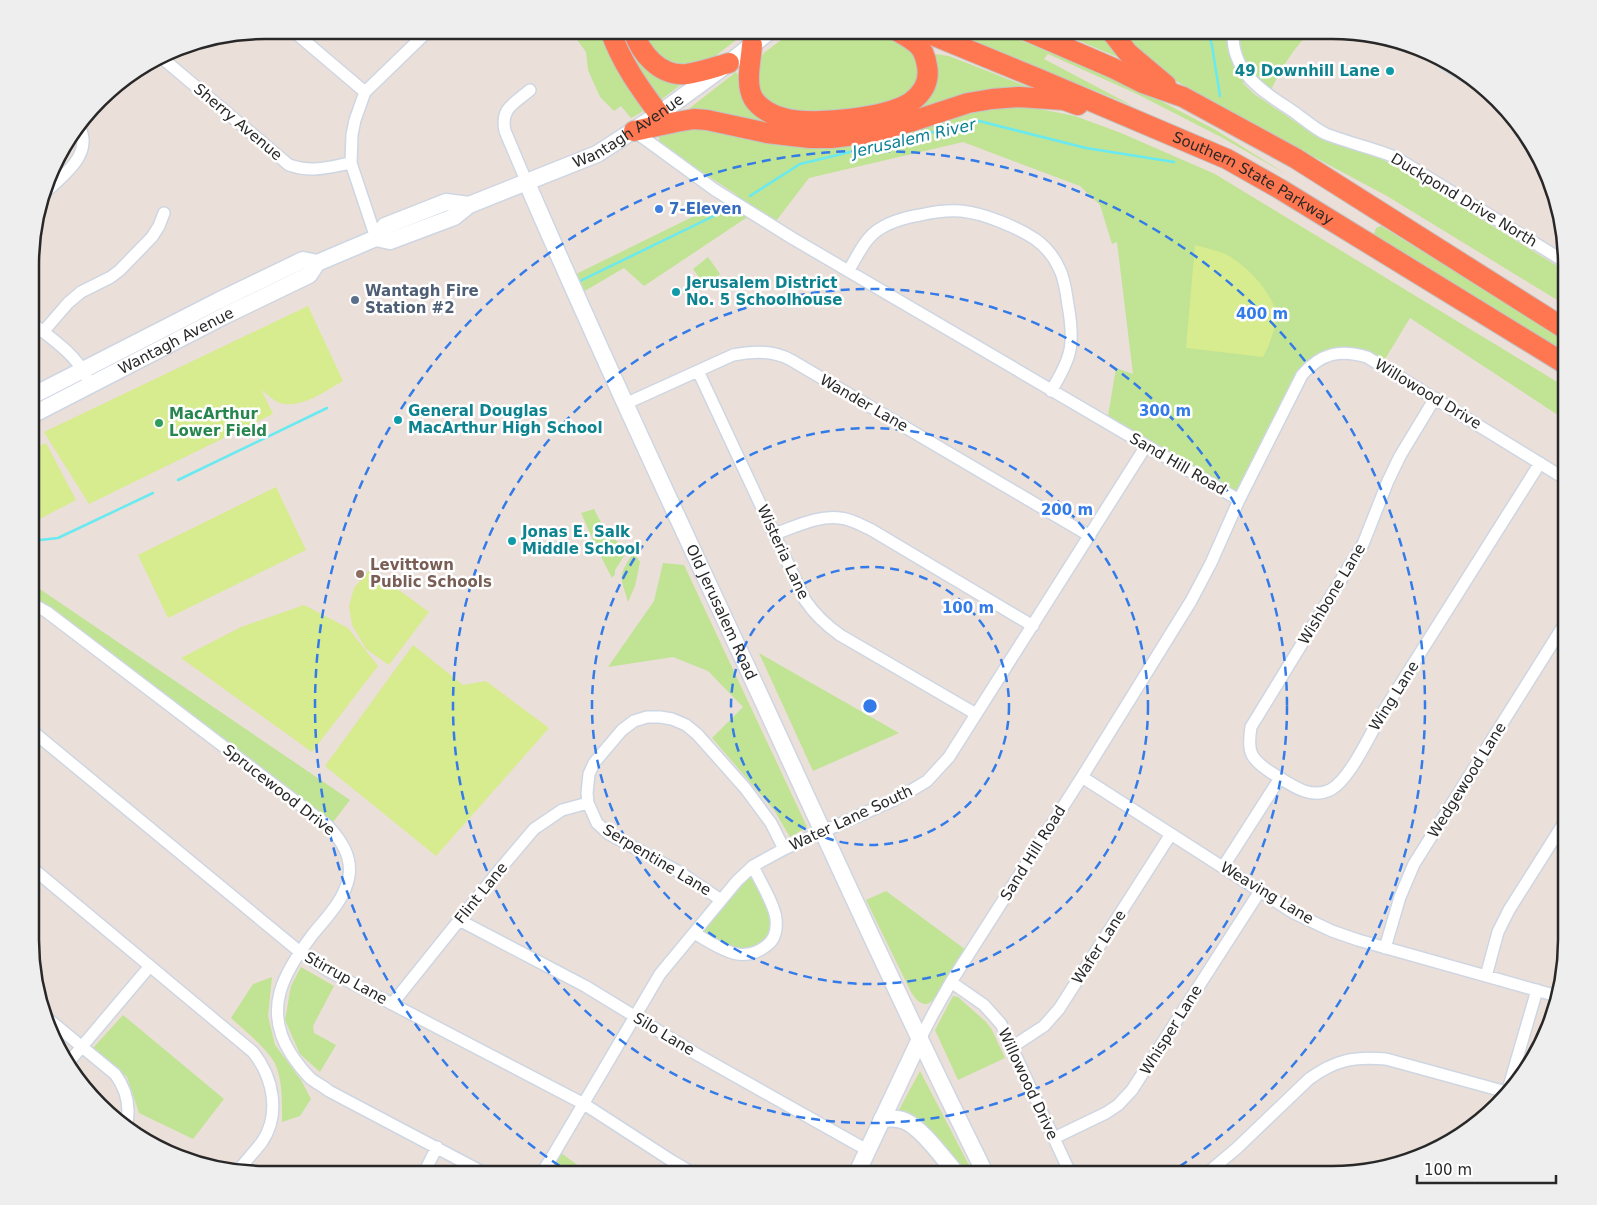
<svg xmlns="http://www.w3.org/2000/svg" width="1597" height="1205" font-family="'DejaVu Sans',sans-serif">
	<rect width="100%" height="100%" fill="#ebdfd9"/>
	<!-- green -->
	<path fill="#c0e394" d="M570,30H605L644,104L642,112L631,118L621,106L614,111L600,97L588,70L586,52Z
		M615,30H627L687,80L658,102Z
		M638,30H749L701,67L667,66Z
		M794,30H873L899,40L914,49L921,85L897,105L806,117L756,97L755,63L764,53Z
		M942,30H996L1066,59L1138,89L1214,129L1286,174L1221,137L1137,94L1048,54L1044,59L1133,106Z
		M1054,30H1103L1129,62Z
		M1115,30H1313C1293,47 1280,71 1269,94L1242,82L1254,94L1321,139L1372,155L1390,163L1567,272V306L1387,196L1215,104L1173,79Z
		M928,53L949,56L1036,90L837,133L686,111L736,72L737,74L742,73L779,125L917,104Z
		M1024,106L1075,116L1121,133L1215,174L1567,388V421L1410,318L1382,364L1355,352L1309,365L1238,499L1107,422L1116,368L1133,374L1117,242L1112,244L1100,205L1080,186L963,142L809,178L776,221L758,210L644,286L624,268L578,295L570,277L737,195L667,149L659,142V136L694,125L729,131L982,108Z
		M1381,226L1567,340V354L1374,234L1376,228Z
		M708,257L720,274L705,285L693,269Z
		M594,509C598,516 601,524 606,531C612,539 623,544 626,553L615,570V574L612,578L599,553L581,513Z
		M631,556H636L640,562L635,586L628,602C621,577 617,579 631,556Z
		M663,563L684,565L807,827L790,837L774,810L712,738L743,707L708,671L673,657L608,667L654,601Z
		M31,583L350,800L330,826L31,601Z
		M759,653L899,733L813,771Z
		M752,868L773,910L772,939L739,954L695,932Z
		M886,891L966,950C960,960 936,1005 926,1004C919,1004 914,997 911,992L866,900Z
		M301,967L334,986L313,1026L314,1033L336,1045L320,1072L300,1054L285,1020L291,986Z
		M272,977L268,1016L275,1045L301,1080L311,1099L300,1116L282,1122C282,1103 283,1076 273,1060C262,1044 245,1031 231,1018L253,984Z
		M953,996L958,997L986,1022L992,1030L1005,1058L958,1080L935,1030Z
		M123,1015L224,1099L193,1139L139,1113L127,1077L93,1048Z
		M920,1071L974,1175H968L921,1124L899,1110Z
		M557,1150L591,1175H541Z"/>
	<!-- pitch -->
	<path fill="#d7eb8f" d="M1195,245C1205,248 1216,250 1225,254C1244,263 1273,292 1276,314C1277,325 1269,347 1263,357L1186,348Z
		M308,306L343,381C325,391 302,409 280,403C273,400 266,394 261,389L273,414L89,504L44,432Z
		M46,443L76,500L32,523V450Z
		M276,487L306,550L168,618L138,555Z
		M370,569L429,612L389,665L366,649L352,625L349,606L354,588Z
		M304,605L348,628L378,666L312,752L181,658L241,627Z
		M413,645L463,685L486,681L549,728L436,856L325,766Z"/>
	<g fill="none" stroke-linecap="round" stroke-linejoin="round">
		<!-- stream -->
		<path stroke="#69e9f0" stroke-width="2.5" d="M1208,30L1212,46L1220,96
			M750,196L800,164L979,121L1086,148L1174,162
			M578,282L724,211
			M178,480L327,408
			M31,541L58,538L153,493"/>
		<defs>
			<path id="street" d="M292,30L365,92
				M1233,30C1231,74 1263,91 1294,112C1304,119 1315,129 1326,134C1349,143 1373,148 1395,157L1567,263
				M1417,46L1489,91
				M162,58L289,165C312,173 328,167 351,163
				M634,131L715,190L792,238L1239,500
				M527,183L505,131C500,108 515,103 530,90
				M46,192C64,174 94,154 79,126
				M376,238L351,163L352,135L355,120L365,92L429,30
				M849,270C855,260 861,247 869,238C881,224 902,218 920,215C933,212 947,210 961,211C983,213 1017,227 1035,239C1045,246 1054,257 1059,268C1065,279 1066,293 1068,305C1075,344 1072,357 1051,391
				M32,323C51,338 75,354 86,376
				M43,332L68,303L81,292L111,277L120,270L152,237L159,226L164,213
				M698,371L805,600C815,615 826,625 840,635L976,714
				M1435,398L1400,456L1388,481L1363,544L1251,727C1247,752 1250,759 1272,773C1290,784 1309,800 1330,790C1350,780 1371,732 1383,712C1435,629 1488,546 1540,463
				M625,404L733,355C752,351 773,350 791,360L1090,536
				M774,534C795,527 818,515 840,518C851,519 861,525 870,529L1033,626
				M31,603L47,612L328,826C341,840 352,856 349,876C345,899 327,917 313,934C284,972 262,1009 291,1054C297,1063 303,1071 310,1078C316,1083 323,1086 329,1091L488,1175
				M31,730L300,952L327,970L584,1104L672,1161L696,1175
				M1082,777L1294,913L1332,931L1358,940L1557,996
				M31,867L253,1052C273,1077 281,1114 262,1142C254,1152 245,1162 237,1172
				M1223,867L1280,778
				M721,900L681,873L609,834L597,823L588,803L587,793L589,774L594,763L622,730L634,721L647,717H660L672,719L686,725L697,734L745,788L771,823L784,849
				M459,920L585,986L698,1055L867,1150
				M694,933C717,946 741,966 766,946C775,940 777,929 776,919C775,905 759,880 753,866
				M1385,948L1400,897L1414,864L1567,620
				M1486,976L1498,932L1509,910L1567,818
				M951,982L984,1005L1001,1024L1071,1175
				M392,1004L501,868L534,829L562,810L588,803
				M47,1018L115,1074C127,1090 131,1107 126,1127
				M920,1039L933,1014L951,982L1082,777L1191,601L1211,563L1239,500L1302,375C1321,353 1340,349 1367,357L1567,480
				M1012,1047L1044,1026L1059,1009L1171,834
				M68,1063L150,966
				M1507,1093L1537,990
				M1054,1138L1106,1113L1118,1105L1132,1090L1260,891
				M423,1175L437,1147
				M540,1175L549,1162L660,974L737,881L753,866L784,849L894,800L912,790L927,781L949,757L1146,446
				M1205,1175L1237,1148L1309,1079C1335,1060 1355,1056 1386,1059L1510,1093"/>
			<g id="secondary">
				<path id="s1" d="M527,183C601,354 680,523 759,693C833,854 907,1016 986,1175"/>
				<path id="s2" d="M376,238L390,241L454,217L469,205L597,154L659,114L729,63L771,30"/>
				<path d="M32,396L218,301L303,260L317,263"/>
				<path id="s3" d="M32,415L226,315L309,275L317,263L376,238L385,226L446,202L469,205"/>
				<path d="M882,1119C890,1118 898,1118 905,1121C923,1129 944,1160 958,1175"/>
				<path d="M856,1175L920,1039"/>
			</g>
			<g id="highway">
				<path d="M610,30C621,62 639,87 659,114"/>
				<path d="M633,30C640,53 660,77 687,74C701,72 715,67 729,63"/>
				<path id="s4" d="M920,30L1039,79L1227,159L1280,189L1567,365"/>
				<path d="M1025,30L1113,68L1143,83L1183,97L1295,158L1567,330"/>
				<path d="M1110,30L1128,53L1166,85"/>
				<path d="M752,45C751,61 745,83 753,98C759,108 773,116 784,118C812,126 888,118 911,102C923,93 930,81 927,66C926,59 923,50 918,45C912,39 903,35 896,30"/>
				<path d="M634,131L676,122L694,119L707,120L767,133L810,138H831L870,133L913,121L968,103L992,99L1019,97L1064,100L1078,105"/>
			</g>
		</defs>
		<!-- street casing -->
		<use href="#street" stroke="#ced6e2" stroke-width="14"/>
		<!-- secondary casing -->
		<use href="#secondary" stroke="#ced6e2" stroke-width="19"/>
		<!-- highway casing -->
		<use href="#highway" stroke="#c3c3c3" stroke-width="22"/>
		<!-- street -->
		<use href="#street" stroke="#fff" stroke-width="11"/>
		<!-- secondary -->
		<use href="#secondary" stroke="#fff" stroke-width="16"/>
		<!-- highway -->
		<use href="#highway" stroke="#ff7750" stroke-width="20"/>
	</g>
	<!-- distance rings -->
	<g fill="none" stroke="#337be8" stroke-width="2.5" stroke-dasharray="9 6">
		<circle cx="870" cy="706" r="139"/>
		<circle cx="870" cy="706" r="278"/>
		<circle cx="870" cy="706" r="417"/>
		<path d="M572 1174A555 555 0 1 1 1168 1174"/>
	</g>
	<!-- markers -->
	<g fill="#0f9aa8" stroke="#fff" stroke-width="2">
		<circle cx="1390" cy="71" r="5"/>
		<circle cx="676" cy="292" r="5"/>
		<circle cx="398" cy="420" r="5"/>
		<circle cx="512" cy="541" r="5"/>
	</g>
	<circle fill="#3f7fe0" stroke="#fff" stroke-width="2" cx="659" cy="209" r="5"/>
	<circle fill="#5c6f8a" stroke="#fff" stroke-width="2" cx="355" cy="300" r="5"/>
	<circle fill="#2e9e5b" stroke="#fff" stroke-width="2" cx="159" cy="423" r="5"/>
	<circle fill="#8d6e63" stroke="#fff" stroke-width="2" cx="360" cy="574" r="5"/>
	<g text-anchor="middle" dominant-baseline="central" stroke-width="5" stroke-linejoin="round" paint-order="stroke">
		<!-- culture labels -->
		<g font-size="15" font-weight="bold" fill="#0d838f" stroke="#fff" text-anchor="start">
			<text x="1380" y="71" text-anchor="end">49 Downhill Lane</text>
			<text x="686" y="283">Jerusalem District<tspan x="686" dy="17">No. 5 Schoolhouse</tspan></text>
			<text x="408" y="411">General Douglas<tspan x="408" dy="17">MacArthur High School</tspan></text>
			<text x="522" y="532">Jonas E. Salk<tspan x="522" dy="17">Middle School</tspan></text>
		</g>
		<!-- street labels -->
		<g font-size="15" fill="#282828" stroke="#fff">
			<text transform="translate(238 122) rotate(40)">Sherry Avenue</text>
			<text stroke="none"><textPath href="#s2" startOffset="278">Wantagh Avenue</textPath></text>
			<text stroke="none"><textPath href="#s4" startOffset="365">Southern State Parkway</textPath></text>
			<text transform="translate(1464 200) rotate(31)">Duckpond Drive North</text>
			<text stroke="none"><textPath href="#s3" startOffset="162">Wantagh Avenue</textPath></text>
			<text transform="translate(1428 394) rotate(31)">Willowood Drive</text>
			<text transform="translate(864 403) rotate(30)">Wander Lane</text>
			<text transform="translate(1178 464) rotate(30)">Sand Hill Road</text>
			<text transform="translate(783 552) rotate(65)">Wisteria Lane</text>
			<text transform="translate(1332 594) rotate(-59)">Wishbone Lane</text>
			<text stroke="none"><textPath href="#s1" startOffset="471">Old Jerusalem Road</textPath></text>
			<text transform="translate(1394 696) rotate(-58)">Wing Lane</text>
			<text transform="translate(1467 780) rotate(-58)">Wedgewood Lane</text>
			<text transform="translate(279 790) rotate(38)">Sprucewood Drive</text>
			<text transform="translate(851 818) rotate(-25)">Water Lane South</text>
			<text transform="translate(1033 853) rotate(-58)">Sand Hill Road</text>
			<text transform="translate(657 860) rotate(31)">Serpentine Lane</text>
			<text transform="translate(481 893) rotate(-51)">Flint Lane</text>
			<text transform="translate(1267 893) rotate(31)">Weaving Lane</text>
			<text transform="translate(1099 947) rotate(-57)">Wafer Lane</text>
			<text transform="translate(346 978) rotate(29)">Stirrup Lane</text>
			<text transform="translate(1171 1030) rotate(-58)">Whisper Lane</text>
			<text transform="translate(664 1034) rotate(31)">Silo Lane</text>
			<text transform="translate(1028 1084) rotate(65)">Willowood Drive</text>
		</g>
		<!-- shop labels -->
		<g font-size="15" font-weight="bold" fill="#366cbe" stroke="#fff" text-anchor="start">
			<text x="669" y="209">7-Eleven</text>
		</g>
		<!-- service labels -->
		<g font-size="15" font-weight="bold" fill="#4e5e75" stroke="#fff" text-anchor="start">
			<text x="365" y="291">Wantagh Fire<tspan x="365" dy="17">Station #2</tspan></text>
		</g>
		<!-- leisure labels -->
		<g font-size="15" font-weight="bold" fill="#27864d" stroke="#fff" text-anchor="start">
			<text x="169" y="414">MacArthur<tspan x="169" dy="17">Lower Field</tspan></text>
		</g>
		<!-- education labels -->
		<g font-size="15" font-weight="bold" fill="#785e54" stroke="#fff" text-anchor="start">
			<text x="370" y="565">Levittown<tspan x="370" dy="17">Public Schools</tspan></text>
		</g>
		<!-- water labels -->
		<g font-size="16" font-style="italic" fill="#0a8093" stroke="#fff">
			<text transform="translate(914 138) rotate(-13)">Jerusalem River</text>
		</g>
	</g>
	<!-- crop -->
	<path d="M0 0H1597V1205H0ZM265 39H1332A226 226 0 0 1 1558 265V940A226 226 0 0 1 1332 1166H265A226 226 0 0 1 39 940V265A226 226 0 0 1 265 39Z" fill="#eee" fill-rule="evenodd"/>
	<path fill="none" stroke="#282828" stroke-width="2.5" d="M265 39H1332A226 226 0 0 1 1558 265V940A226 226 0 0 1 1332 1166H265A226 226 0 0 1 39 940V265A226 226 0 0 1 265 39Z"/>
	<circle cx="870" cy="706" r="8" fill="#337be8" stroke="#fff" stroke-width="2.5"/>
	<g font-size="15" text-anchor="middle" font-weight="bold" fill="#337be8" stroke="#fff" stroke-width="5" stroke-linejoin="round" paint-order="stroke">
		<text x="1262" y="319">400 m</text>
		<text x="1165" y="416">300 m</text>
		<text x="1067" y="515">200 m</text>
		<text x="968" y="613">100 m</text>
	</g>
	<!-- scale -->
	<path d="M1417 1175v8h139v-8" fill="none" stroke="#282828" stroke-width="2.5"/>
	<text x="1424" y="1175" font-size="15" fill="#282828" stroke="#ffffff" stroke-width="4" paint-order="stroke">100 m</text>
</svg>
